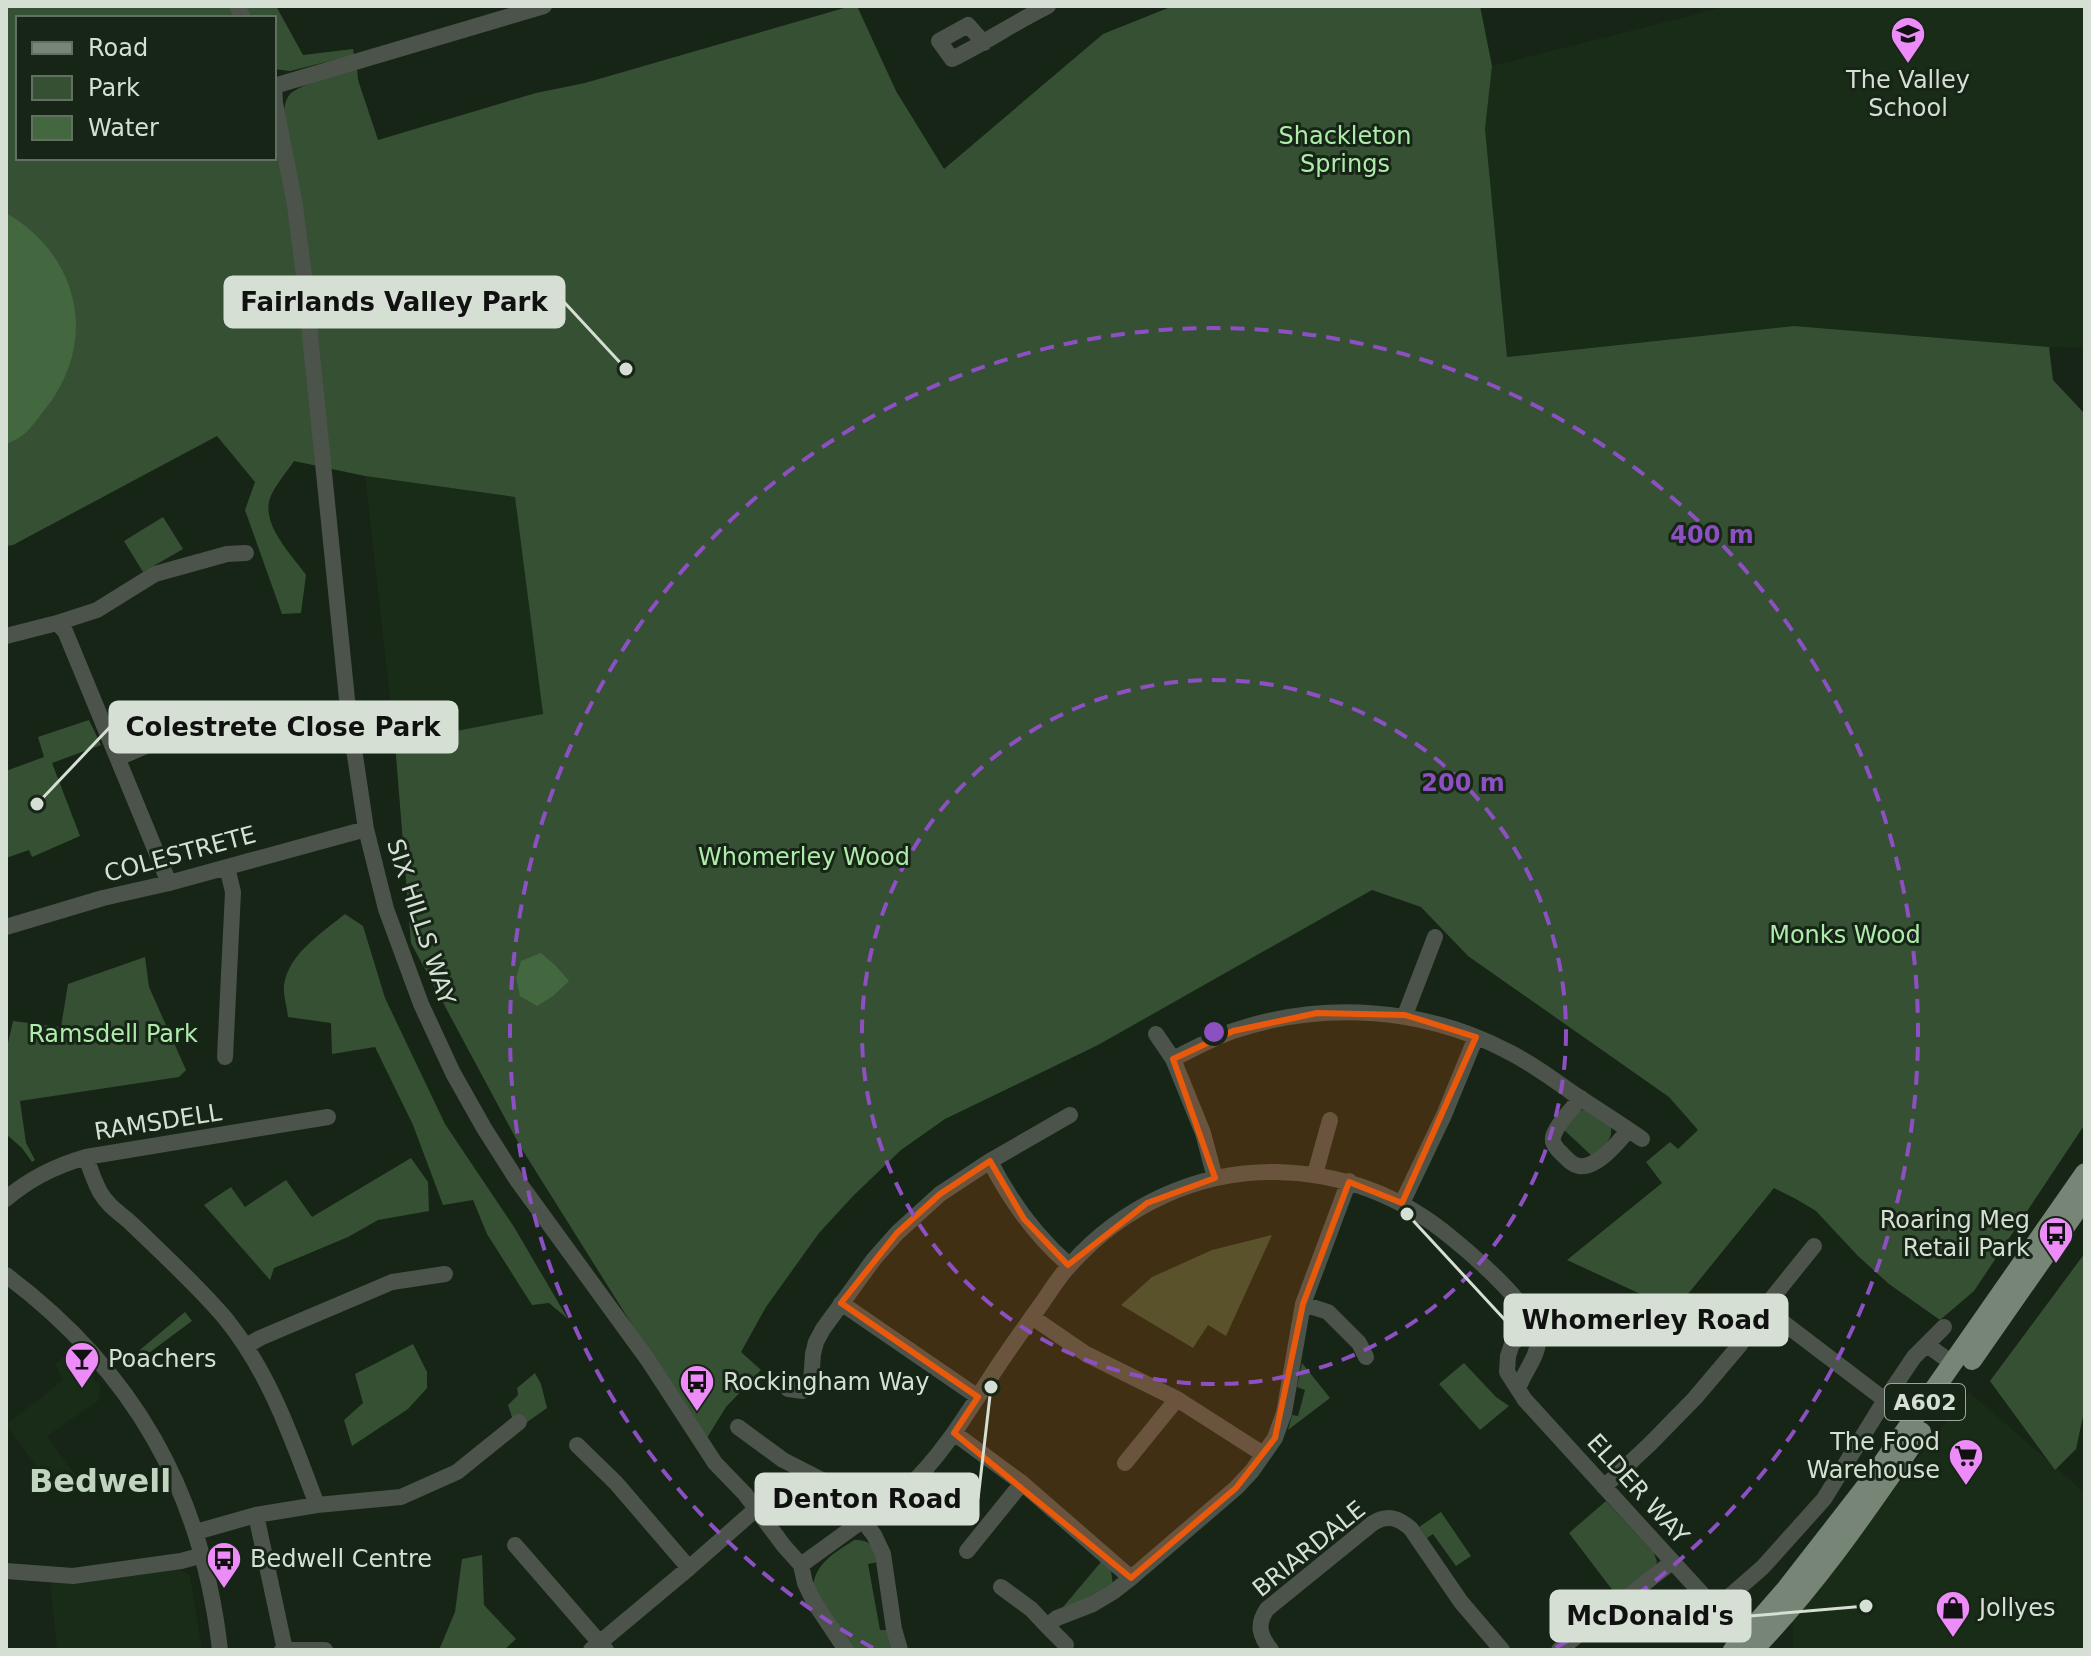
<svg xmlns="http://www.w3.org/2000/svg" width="2091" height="1656" font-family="'DejaVu Sans',sans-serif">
	<rect width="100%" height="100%" fill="#172516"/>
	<!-- built -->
	<path fill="#182c17" d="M1728,6H2085V348L2049,347L1794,326L1507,357L1485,129L1492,66Z
		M365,476L515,497L543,714L395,743Z
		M71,1351L101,1387L98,1401L47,1436L79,1480L58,1496L6,1425L63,1380L55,1364Z
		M1969,1392L2085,1493V1650H1793V1620Z
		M178,1569L190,1575L202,1650H57L50,1583L94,1580Z"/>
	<!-- green -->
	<path fill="#365034" d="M6,6H230L235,18H18V158H274V107L284,111C285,104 286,98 291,93C304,83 340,74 357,67L358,80L378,140L536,93L585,83L851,6H857L896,91L944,169L1103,34L1173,6H1480L1492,66L1485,129L1507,357L1794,326L2049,347L2053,380L2083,412L2085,416V1124L1974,1291L1940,1320L1889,1284L1858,1256L1816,1211L1796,1199L1774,1188L1675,1310L1567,1260L1662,1183L1646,1162L1670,1142L1678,1149L1698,1130L1669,1097L1468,956L1421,907L1372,890L1098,1045L945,1119L901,1150L853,1196L819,1233L766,1307L741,1352L761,1370L726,1407L705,1441L520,1146L411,943L395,743L543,714L515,497L365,476L294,461C287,472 275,485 270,498C261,525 292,555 306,575L301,613L282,614L245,510L255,482L217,436L13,545L6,546Z
		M243,6H276L303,55L353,49L354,55L290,71L274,69V18H248Z
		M163,517L183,549L143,572L124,541Z
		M89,720L101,745L52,763L80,836L32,857L29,850L6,858V771L44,757L38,737Z
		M345,914L363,926L385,998L445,1124L514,1227L568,1319L549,1303L532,1305L487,1234L473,1200L443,1205L413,1125L375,1047L332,1054L331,1023L288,1017C287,1007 283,995 284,985C289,953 322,933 345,914Z
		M145,957L149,987L186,1070L179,1077L20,1101L26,1143L35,1160L32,1162L22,1148L6,1134V1043H8L13,1021L61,1027L68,984Z
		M1585,1109L1610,1123C1615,1140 1604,1146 1592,1156L1562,1128L1580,1111Z
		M411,1158L428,1182L429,1211L378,1220L348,1237L274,1268L270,1280L204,1205L231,1187L245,1207L286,1180L312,1217Z
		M1272,1235L1226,1336L1208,1325L1193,1348L1121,1305L1152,1277L1212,1250Z
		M2085,1253V1407L2076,1449L2055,1470L1990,1381Z
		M185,1312L192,1321L126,1370L122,1365Z
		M413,1344L427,1372V1388L408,1409L352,1446L344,1420L363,1403L355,1374Z
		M1302,1363L1330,1398L1288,1430L1292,1415L1298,1416L1305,1390L1297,1387Z
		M1464,1363L1496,1397L1509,1406L1480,1430L1439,1384Z
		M535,1373L541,1384L547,1408L523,1425L513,1420L508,1405L518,1395L517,1388Z
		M1606,1501L1654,1553L1657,1562L1650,1577L1620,1600L1569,1533Z
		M1441,1512L1471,1556L1456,1566L1433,1534L1427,1538L1419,1527Z
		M854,1540C873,1540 872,1547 878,1562L868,1564L880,1630H890L894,1650H851L813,1589C814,1563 835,1553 854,1540Z
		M482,1555L484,1605L516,1639L504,1650H439L455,1612L462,1559Z
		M1101,1562L1111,1570C1111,1573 1113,1580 1112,1583C1107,1595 1074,1604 1063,1607Z"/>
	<!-- water -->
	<path fill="#436840" d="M6,213C79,255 99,340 46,408C32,425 28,436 6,444Z
		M541,953L556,966L569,981L553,996L537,1006L520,996L516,978L521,961Z"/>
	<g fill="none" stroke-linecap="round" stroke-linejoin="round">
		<!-- minor -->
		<path stroke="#4c534b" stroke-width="16" d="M237,6L243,18
			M984,43L968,25L939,41L952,59C985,43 1015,22 1048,6
			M274,86L275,103L295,205L304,276L348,709L366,829L386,909L421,1004L453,1073L484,1128L517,1180L648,1360L715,1463L745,1494L784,1546L801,1565L805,1583L814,1602L846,1650
			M274,86L544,6
			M57,623L65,631L169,883
			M6,636L57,623L97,610L155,574L227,554L246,553
			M118,758L232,709
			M6,927L103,898L169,883L366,829
			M1405,1015L1435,937
			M1156,1034L1173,1059
			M225,1057L233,892L227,867
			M1581,1098C1572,1109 1559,1121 1554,1134C1551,1141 1554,1145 1559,1151C1565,1156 1571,1165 1579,1166C1596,1169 1619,1142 1628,1130
			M86,1157C90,1169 94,1181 100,1192C110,1209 121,1213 134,1226C165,1256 197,1285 225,1318C270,1373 292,1439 317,1505
			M1315,1174L1330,1120
			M1215,1178L1203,1133L1173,1059C1193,1049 1213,1038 1233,1031C1322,1001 1421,1007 1505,1050C1528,1061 1550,1077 1571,1092C1595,1108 1619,1123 1642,1139
			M6,1199C30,1178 55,1166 86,1157L328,1117
			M1402,1203L1444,1115L1476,1037
			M1069,1265C1035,1235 1010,1201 990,1161L1070,1115
			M6,1275C134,1371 202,1492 220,1650
			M841,1303L978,1397
			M1303,1304L1328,1312L1359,1343L1366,1357
			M1764,1308L1885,1400
			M1526,1311L1519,1338L1512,1344L1508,1356L1507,1372L1525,1400L1725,1619L1756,1625
			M1032,1317L1086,1354L1177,1399L1263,1454
			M1927,1345L1952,1363
			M246,1346L260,1338L392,1282L445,1274
			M788,1389L803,1391L811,1382L813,1354L816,1342L823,1329L874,1259L897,1233L940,1194L990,1161
			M738,1427L783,1460L826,1482L844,1496L874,1535L883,1554L894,1629L900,1650
			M954,1433L1022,1483L1131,1578
			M577,1445L616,1483L689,1568
			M1125,1463L1177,1399
			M1604,1487L1650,1444L1695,1398L1739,1346L1764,1308L1814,1246
			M256,1515L285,1650
			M196,1532L256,1515L317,1505L401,1497L457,1472L519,1422
			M515,1545L606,1650
			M967,1551L1022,1483
			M801,1565L906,1489C940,1458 965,1417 990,1378C1007,1352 1024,1328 1042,1303C1051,1290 1060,1275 1071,1264C1123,1206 1197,1171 1275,1172C1342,1173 1402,1196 1453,1239C1475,1257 1537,1310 1538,1339C1539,1356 1523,1373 1518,1389
			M6,1571L73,1576L181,1561L203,1555
			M1001,1587L1031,1609L1047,1626L1057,1618L1093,1604L1113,1592L1131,1578L1236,1488L1252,1471L1275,1438L1284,1413L1303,1304L1349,1181
			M1715,1609L1763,1567L1824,1499L1885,1400L1914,1357L1944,1327
			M1047,1626L1066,1645
			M282,1650H325
			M591,1650L689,1568L756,1509
			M1271,1650C1260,1636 1256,1625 1267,1609L1373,1523C1388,1514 1399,1518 1411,1529L1461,1602L1502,1650
			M1559,1650L1672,1562"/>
		<!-- major -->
		<path stroke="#768575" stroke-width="20" d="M1972,1360L2085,1198
			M1733,1650L1787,1588L1871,1480L2085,1173
			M1753,1650C1818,1583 1869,1507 1921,1432"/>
	</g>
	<!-- marked area -->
	<path fill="#e8590c" fill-opacity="0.2" stroke="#e8590c" stroke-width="6" stroke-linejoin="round" d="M1317,1013L1405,1015L1476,1037L1402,1203L1349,1182L1303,1304L1275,1438L1236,1488L1131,1578L954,1433L978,1397L841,1303L897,1233L940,1194L990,1161L1024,1219L1068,1265L1147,1203L1215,1178L1173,1059L1233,1031Z"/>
	<!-- distance rings -->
	<g fill="none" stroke="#8d50c3" stroke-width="4" stroke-dasharray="14 10">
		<circle cx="1214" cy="1032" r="352"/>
		<path d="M873 1648A704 704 0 1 1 1555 1648"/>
	</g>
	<!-- icons -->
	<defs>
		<symbol id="school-pin" viewBox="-11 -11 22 30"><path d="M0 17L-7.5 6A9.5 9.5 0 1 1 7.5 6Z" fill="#ed8cf9" stroke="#172516"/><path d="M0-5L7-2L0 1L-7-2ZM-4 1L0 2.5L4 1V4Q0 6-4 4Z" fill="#111"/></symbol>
		<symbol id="bus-pin" viewBox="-11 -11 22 30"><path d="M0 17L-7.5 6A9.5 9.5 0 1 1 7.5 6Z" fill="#ed8cf9" stroke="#172516"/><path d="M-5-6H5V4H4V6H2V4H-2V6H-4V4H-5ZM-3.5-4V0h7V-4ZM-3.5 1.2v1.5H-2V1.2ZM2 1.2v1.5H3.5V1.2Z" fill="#111"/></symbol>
		<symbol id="bar-pin" viewBox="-11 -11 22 30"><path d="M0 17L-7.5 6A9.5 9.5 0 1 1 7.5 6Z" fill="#ed8cf9" stroke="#172516"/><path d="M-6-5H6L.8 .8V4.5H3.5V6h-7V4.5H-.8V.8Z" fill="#111"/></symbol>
		<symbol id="supermarket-pin" viewBox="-11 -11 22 30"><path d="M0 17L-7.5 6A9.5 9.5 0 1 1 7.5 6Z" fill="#ed8cf9" stroke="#172516"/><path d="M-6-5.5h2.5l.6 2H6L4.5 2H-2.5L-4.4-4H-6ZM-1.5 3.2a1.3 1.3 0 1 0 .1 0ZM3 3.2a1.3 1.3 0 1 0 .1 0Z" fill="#111"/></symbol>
		<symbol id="shop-pin" viewBox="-11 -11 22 30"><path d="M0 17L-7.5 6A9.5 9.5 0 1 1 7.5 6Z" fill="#ed8cf9" stroke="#172516"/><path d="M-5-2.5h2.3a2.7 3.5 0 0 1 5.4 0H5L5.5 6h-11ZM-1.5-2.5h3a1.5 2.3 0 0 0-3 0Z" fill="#111"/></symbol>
	</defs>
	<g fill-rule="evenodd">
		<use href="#school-pin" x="1888" y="14" width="40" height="54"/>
		<use href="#bus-pin" x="2036" y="1214" width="40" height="54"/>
		<use href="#bar-pin" x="62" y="1339" width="40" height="54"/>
		<use href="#bus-pin" x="677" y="1362" width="40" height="54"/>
		<use href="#supermarket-pin" x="1946" y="1436" width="40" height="54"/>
		<use href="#bus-pin" x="204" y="1539" width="40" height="54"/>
		<use href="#shop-pin" x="1933" y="1588" width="40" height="54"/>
	</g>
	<g text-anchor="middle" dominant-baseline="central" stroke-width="6" stroke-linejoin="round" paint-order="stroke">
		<!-- shield labels -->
		<rect fill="#172516" stroke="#9ca79b" stroke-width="2" x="1885" y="1384" width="80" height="36" rx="6"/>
		<g font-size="22" font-weight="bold" fill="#d5dfd4">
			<text x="1925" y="1402">A602</text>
		</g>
		<!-- poi labels -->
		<g font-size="24" fill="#d5dfd4" stroke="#172516" text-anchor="start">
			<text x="1908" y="80" text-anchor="middle">The Valley<tspan x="1908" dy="28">School</tspan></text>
			<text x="2030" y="1220" text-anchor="end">Roaring Meg<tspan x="2030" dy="28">Retail Park</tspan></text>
			<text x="108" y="1359">Poachers</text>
			<text x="723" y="1382">Rockingham Way</text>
			<text x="1940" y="1442" text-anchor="end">The Food<tspan x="1940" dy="28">Warehouse</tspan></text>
			<text x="250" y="1559">Bedwell Centre</text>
			<text x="1979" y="1608">Jollyes</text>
		</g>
		<!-- park labels -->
		<g font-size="24" fill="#afebab" stroke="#172516">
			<text x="1345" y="136">Shackleton<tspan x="1345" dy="28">Springs</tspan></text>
			<text x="804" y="857">Whomerley Wood</text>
			<text x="1845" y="935">Monks Wood</text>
			<text x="113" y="1034">Ramsdell Park</text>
		</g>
		<!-- street labels -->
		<g font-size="24" fill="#d5dfd4" stroke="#172516">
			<text transform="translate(180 854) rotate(-15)">COLESTRETE</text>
			<text transform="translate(421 922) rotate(72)">SIX HILLS WAY</text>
			<text transform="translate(158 1122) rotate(-9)">RAMSDELL</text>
			<text transform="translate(1638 1489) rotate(48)">ELDER WAY</text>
			<text transform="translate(1309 1549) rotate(-39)">BRIARDALE</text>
		</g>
		<!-- district labels -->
		<g font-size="32" font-weight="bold" fill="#c1d4bf" stroke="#172516">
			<text x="100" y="1481">Bedwell</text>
		</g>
	</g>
	<circle cx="1214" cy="1032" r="12" fill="#8d50c3" stroke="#172516" stroke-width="4"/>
	<g font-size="24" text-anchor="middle" font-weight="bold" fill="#8d50c3" stroke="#172516" stroke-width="6" stroke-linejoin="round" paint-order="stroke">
		<text x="1712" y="543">400 m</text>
		<text x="1463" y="791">200 m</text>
	</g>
	<!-- callouts -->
	<path fill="none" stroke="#d5dfd4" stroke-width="3" d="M626 369L564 302M37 804L110 727M1407 1214L1505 1320M991 1387L978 1499M1866 1606L1750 1616"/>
	<g fill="#d5dfd4" stroke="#172516" stroke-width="3">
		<circle cx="626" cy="369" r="8"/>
		<circle cx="37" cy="804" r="8"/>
		<circle cx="1407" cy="1214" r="8"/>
		<circle cx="991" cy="1387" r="8"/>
		<circle cx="1866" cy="1606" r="8"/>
	</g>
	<g fill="#d5dfd4" stroke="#d5dfd4" stroke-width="3">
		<rect x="225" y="277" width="339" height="50" rx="8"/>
		<rect x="110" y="702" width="347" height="50" rx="8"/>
		<rect x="1505" y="1295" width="282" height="50" rx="8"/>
		<rect x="756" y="1474" width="222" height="50" rx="8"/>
		<rect x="1551" y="1591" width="199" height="50" rx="8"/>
	</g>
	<g font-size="26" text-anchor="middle" font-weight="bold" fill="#111">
		<text x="394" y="311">Fairlands Valley Park</text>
		<text x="283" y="736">Colestrete Close Park</text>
		<text x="1646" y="1329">Whomerley Road</text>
		<text x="867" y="1508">Denton Road</text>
		<text x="1650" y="1625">McDonald's</text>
	</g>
	<!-- border -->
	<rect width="2091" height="1656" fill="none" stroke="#d5dfd4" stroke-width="16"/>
	<!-- legend -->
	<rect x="16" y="16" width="260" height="144" fill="#172516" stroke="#636f62" stroke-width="2"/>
	<rect x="32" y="42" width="40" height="12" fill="#768575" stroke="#636f62" stroke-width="2"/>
	<text x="88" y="56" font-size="24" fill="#d5dfd4">Road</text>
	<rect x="32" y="76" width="40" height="24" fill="#365034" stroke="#636f62" stroke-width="2"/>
	<text x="88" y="96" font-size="24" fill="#d5dfd4">Park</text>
	<rect x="32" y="116" width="40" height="24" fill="#436840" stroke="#636f62" stroke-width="2"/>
	<text x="88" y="136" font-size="24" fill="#d5dfd4">Water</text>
</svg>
